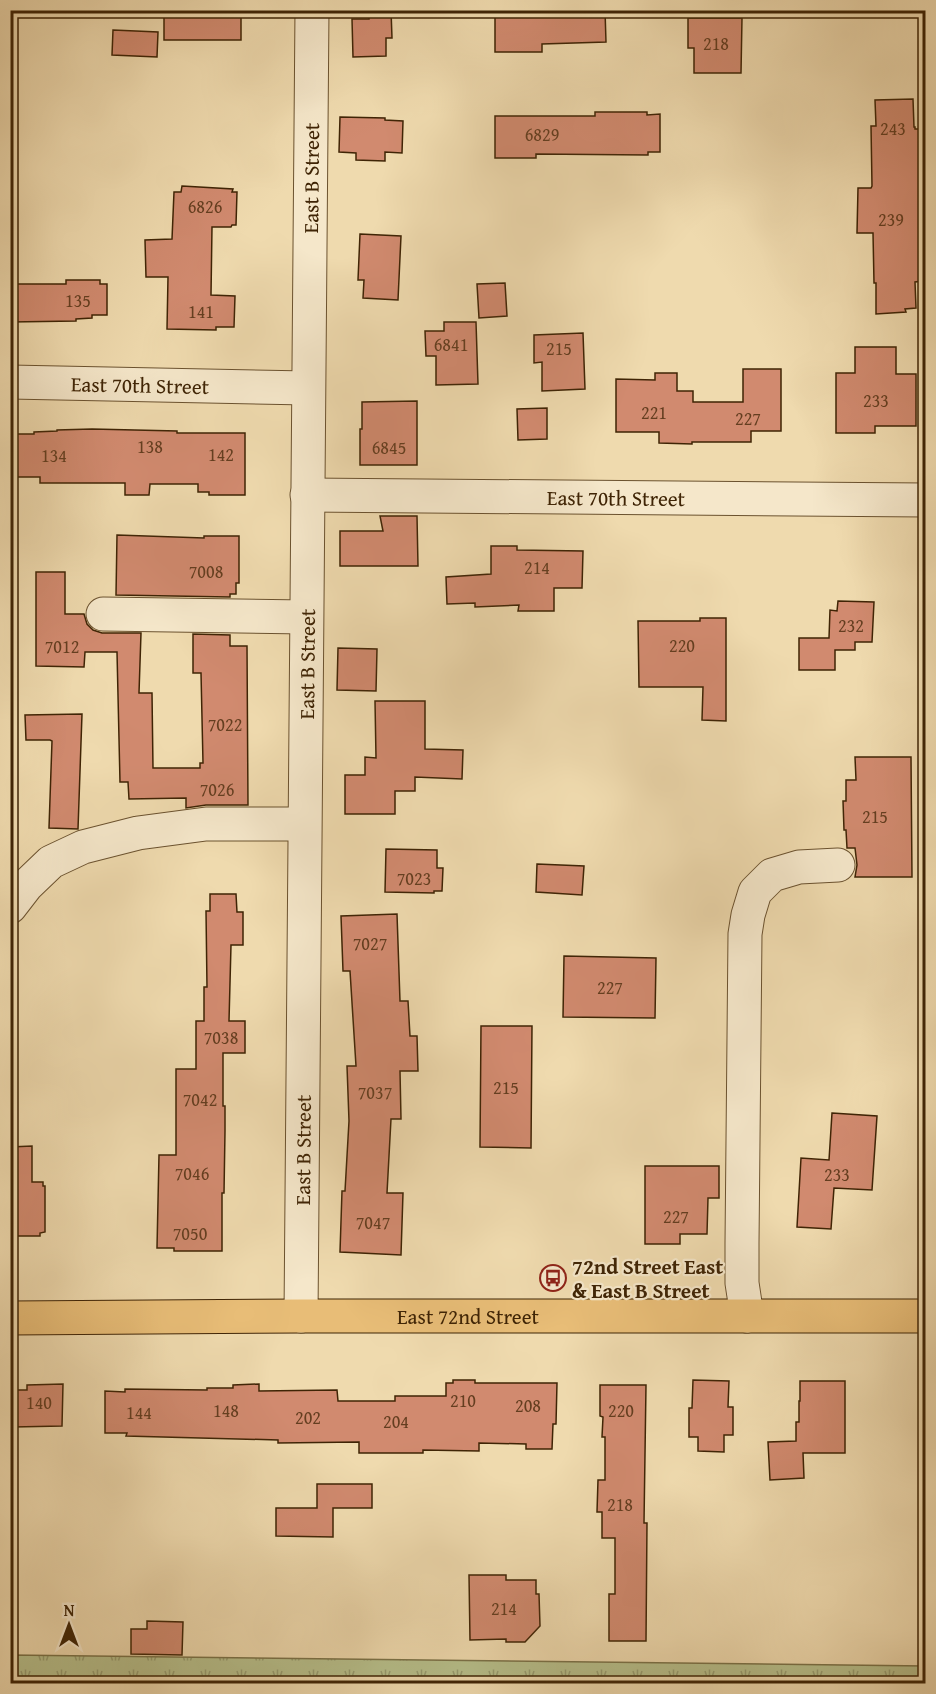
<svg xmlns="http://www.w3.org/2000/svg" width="936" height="1694" font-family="'Gentium Book Plus',serif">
	<defs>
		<pattern id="park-tufts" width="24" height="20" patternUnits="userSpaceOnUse" patternTransform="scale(1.5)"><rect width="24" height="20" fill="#b7c08c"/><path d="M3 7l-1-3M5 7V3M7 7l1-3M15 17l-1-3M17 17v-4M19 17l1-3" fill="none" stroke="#969c70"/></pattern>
	</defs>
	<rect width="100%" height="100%" fill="#efdaae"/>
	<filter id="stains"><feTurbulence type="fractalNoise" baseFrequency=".00333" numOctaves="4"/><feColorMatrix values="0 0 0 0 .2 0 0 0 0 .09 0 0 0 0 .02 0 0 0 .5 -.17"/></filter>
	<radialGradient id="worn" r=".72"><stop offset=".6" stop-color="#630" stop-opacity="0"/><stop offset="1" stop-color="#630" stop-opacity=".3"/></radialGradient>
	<!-- park -->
	<path fill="url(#park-tufts)" stroke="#7b7248" stroke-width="1.5" d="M10,1655L925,1666L926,1683L11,1684Z"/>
	<!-- building -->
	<path fill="#d18a6f" stroke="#3f2405" stroke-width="1.5" d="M164,10H236V15H241V40H164Z
		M369,10H391L392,38H386V56L353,57L352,19H369Z
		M495,10H605L606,42L542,44V52H495Z
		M688,18H742L741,73H694V48H688Z
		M113,30L158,32L157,57L112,55Z
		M913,99L914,127H915V129H921L922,205H926V234H922L923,281L915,282L916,308L905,309L906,312L876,314V283H874L873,233H857L858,188H871L872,186L871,126H876L875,100Z
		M595,112H647V115L660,114V152H648V155L536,154V158H495V116H595Z
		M340,117L385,118V120L403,121L402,153L385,152V161L356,160V153L339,152Z
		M182,186L233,189L232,192H237L236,225H232L231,227H212L211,295L235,296L234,327H216V330L167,329L168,277H146L145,240L172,239L174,192H181Z
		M360,234L401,236L398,300L363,298L364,280H358Z
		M66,280H100V284H107V315H92V318L76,319V321L10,322V284H66Z
		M505,283L507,316L479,318L477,284Z
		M444,322H476L478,384L436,385V356H426L425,331H444Z
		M583,333L585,389L542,391V362L534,363V335Z
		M855,347H896V374H916V426H875V433H836V373H855Z
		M743,369H781V431H751V442H692V444L659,443V432H616V379L655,380V373H677V391H693V402H743Z
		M417,401V465H360V429H362V402Z
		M547,408V439L518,440L517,409Z
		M92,429L177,431V433H245V495H209V492H198V484H150L149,495H125V483H40V477H17L16,434H34V432L57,431V430Z
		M380,516H417L418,566H340V531H383Z
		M117,535L204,538V536H239V583H236V594H230V597L116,595Z
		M491,546H517V550L583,551L582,588H554V611H518L519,605L475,607V603L447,604L446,577L491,574Z
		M36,572H65V614H84L87,624L93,630L102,633H141L139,693H152L153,768H200V763H203L201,673H193V634L230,635V646H247L248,805H206L186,808V798L129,799L128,782H120L117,652H85L84,667L36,666Z
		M838,601L874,602L872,642H855V650H835V670H799V638H829L830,610L837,611Z
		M700,618H726V721L702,720L703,687H639L638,621H700Z
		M338,648L377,649L376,691L337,690Z
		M375,701H425V749L463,750L462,779L415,777V791H395V814H345V775H365V757L376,758Z
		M82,714L78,829L49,828L52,741L50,740H26L25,715Z
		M855,757H911L912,877H855L857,865L855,848H847L846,830H844L843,801H846V780H856Z
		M386,849L437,850V868H443L442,891H434V893L385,892Z
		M537,864L584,866L582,895L536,892Z
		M210,894H236L237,912H243V945H231L229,1021H245V1053H223V1106H225V1131L224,1193H222V1251H174V1248H157L159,1155H176V1069H196V1021H204V987H207L206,911H210Z
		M397,914L400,1001H408L410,1036H417L418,1071H400L401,1119H391L387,1193H403L401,1255L340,1252L342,1191H345L349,1121L347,1066H356L350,971H343L341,916Z
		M564,956L656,958L655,1018L563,1017Z
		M481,1026H532L531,1148L480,1147Z
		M832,1113L877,1116L872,1190L834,1188L831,1229L797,1227L801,1158L829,1160Z
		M32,1146V1182H43V1186H45V1232L40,1233V1236H16L15,1230H10V1147Z
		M645,1166H719V1198H708L707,1234H680V1244H645Z
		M453,1380H475V1383H557L556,1424H553L552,1449H526V1444L479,1443V1451L423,1450V1453H359V1442L278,1443V1440L126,1436L127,1433H105V1391L125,1392V1389L207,1390V1388H233V1385L259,1384V1391L337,1390L338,1401H395V1396H446V1383H453Z
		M693,1380L729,1381L728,1407H733V1435H724V1452L698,1451V1437H689V1408H692Z
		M800,1381H845V1453H803L804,1478L770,1480L768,1442L796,1441V1422H799V1401H800Z
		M63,1384L62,1426L13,1427L12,1390H27V1385Z
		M600,1385H646L644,1523H647L646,1641H609V1594H615V1538H602V1512H597L598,1480H605V1437H602L603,1417L600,1416Z
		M317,1484H372V1508H333V1537L276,1536V1508H317Z
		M469,1575H506V1580H536V1594H539L540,1626L525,1642H506V1639L470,1640Z
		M147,1621L183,1622L182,1655L131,1654V1629H147Z"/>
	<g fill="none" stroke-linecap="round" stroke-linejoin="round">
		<defs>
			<g id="minor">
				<path id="s1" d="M10,382L308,388"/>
				<path id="s2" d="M307,495L926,500"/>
				<path d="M103,614L306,617"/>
				<path d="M10,907L27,885L51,862L83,847L138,833L206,824H304"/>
				<path id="s3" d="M301,1316L312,10"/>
				<path d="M747,1316L742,1283V1243L745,934L748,915L755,892L772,875L799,867L838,865"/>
			</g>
			<g id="major">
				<path id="s4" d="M10,1318L301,1316H926"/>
			</g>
		</defs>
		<!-- minor casing -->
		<use href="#minor" stroke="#6b522f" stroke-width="35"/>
		<!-- major casing -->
		<use href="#major" stroke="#3f2405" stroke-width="35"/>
		<!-- minor -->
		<use href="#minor" stroke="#f5e7ca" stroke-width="33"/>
		<!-- major -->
		<use href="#major" stroke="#e8bd77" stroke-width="33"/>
	</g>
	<!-- icons -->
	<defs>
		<symbol id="bus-ring" viewBox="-11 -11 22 22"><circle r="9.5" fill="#f5e7ca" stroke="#8f2418" stroke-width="1.5"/><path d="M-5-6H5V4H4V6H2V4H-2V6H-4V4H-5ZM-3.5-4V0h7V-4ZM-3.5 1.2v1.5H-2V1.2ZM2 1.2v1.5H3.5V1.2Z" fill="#8f2418"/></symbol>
	</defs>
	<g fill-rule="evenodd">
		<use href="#bus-ring" x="538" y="1263" width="30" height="30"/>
	</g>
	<g text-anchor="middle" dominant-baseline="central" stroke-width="4.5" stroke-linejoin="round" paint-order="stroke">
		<!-- number labels -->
		<g font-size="18" fill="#643e20">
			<text x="716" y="43">218</text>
			<text x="893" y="128">243</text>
			<text x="542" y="134">6829</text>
			<text x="205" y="206">6826</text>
			<text x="891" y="219">239</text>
			<text x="78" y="300">135</text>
			<text x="201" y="311">141</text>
			<text x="451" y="344">6841</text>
			<text x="559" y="348">215</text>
			<text x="876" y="400">233</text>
			<text x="654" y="412">221</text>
			<text x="748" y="418">227</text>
			<text x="150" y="446">138</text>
			<text x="389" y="447">6845</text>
			<text x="221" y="454">142</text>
			<text x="54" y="455">134</text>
			<text x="537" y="567">214</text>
			<text x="206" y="571">7008</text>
			<text x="851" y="625">232</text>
			<text x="682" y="645">220</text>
			<text x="62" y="646">7012</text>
			<text x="225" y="724">7022</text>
			<text x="217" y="789">7026</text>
			<text x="875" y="816">215</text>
			<text x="414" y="878">7023</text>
			<text x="370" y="943">7027</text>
			<text x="610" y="987">227</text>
			<text x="221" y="1037">7038</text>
			<text x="506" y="1087">215</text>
			<text x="375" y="1092">7037</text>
			<text x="200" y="1099">7042</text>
			<text x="192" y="1173">7046</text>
			<text x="837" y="1174">233</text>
			<text x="676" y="1216">227</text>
			<text x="373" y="1222">7047</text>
			<text x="190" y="1233">7050</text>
			<text x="463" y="1400">210</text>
			<text x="39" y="1402">140</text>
			<text x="528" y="1405">208</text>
			<text x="226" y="1410">148</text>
			<text x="621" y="1410">220</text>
			<text x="139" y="1412">144</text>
			<text x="308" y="1417">202</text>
			<text x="396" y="1421">204</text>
			<text x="620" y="1504">218</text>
			<text x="504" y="1608">214</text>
		</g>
		<!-- street labels -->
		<g font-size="21" fill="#3f2405" stroke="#f5e7ca">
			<text stroke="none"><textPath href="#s3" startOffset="1138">East B Street</textPath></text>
			<text stroke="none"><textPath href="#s1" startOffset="130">East 70th Street</textPath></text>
			<text stroke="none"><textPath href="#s2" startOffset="309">East 70th Street</textPath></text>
			<text stroke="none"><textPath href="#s3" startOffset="652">East B Street</textPath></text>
			<text stroke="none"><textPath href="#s3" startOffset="166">East B Street</textPath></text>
			<text stroke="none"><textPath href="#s4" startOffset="458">East 72nd Street</textPath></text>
		</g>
		<!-- poi labels -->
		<g font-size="21" font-weight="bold" fill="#3f2405" stroke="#f5e7ca" text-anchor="start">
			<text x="572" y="1266">72nd Street East<tspan x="572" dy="24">&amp; East B Street</tspan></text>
		</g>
	</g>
	<!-- margin -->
	<rect width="936" height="1694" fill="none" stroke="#efdaae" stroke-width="36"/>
	<rect x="12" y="12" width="912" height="1670" fill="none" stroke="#3f2405" stroke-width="3"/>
	<rect x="18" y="18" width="900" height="1658" fill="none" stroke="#3f2405" stroke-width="1.5"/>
	<!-- north arrow -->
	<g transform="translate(69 1625)" stroke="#f5e7ca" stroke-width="4.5" paint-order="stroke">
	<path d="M0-4.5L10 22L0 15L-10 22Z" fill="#3f2405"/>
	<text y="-9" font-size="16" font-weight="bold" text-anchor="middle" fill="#3f2405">N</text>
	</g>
	<rect width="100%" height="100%" filter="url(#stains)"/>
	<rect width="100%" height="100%" fill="url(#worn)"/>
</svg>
